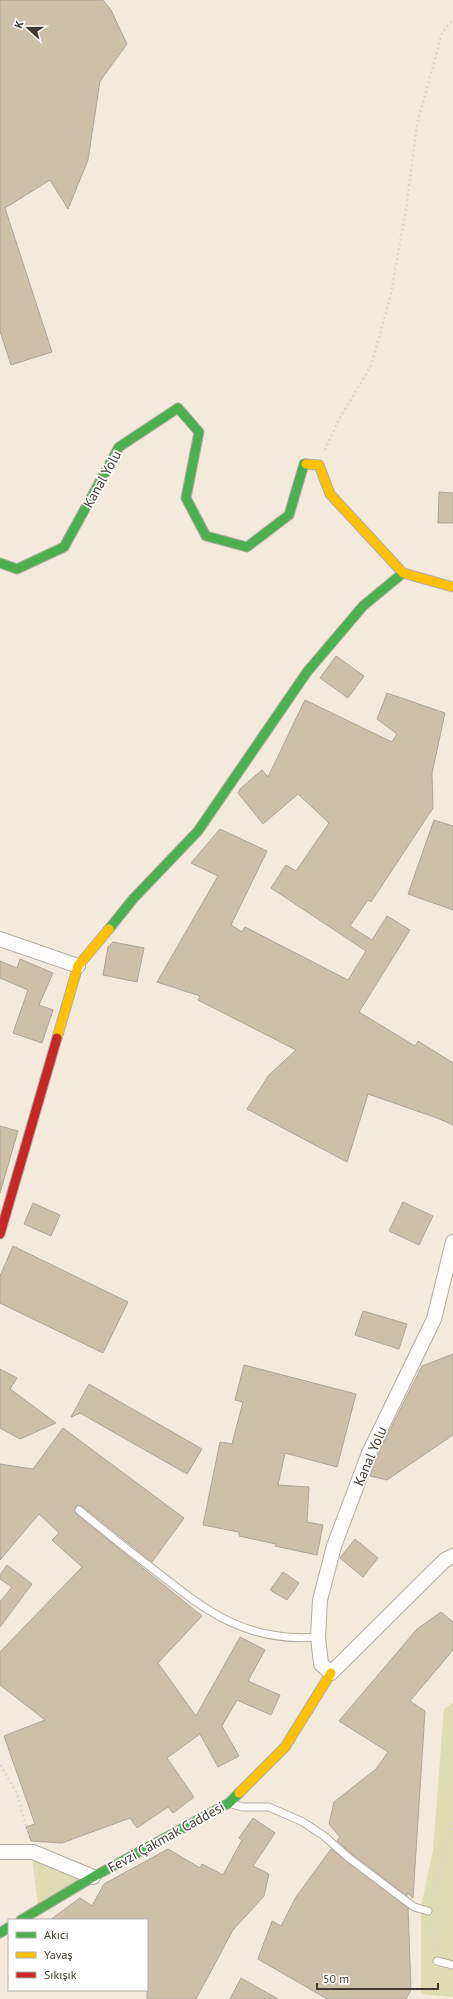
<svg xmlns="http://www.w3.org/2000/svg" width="453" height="1999" font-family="'PT Sans',sans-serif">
	<rect width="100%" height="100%" fill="#f3eadc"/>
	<!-- green -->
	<path fill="#dddcb2" d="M453,1703V1997L421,1994V1907L433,1850L444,1709Z
		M32,1857L83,1878L38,1905Z"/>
	<!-- building -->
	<path fill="#cebfa8" stroke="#aca499" d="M0,0H103L111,10L127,44L100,81L88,160L68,209L50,180L5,208L52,352L11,365L0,331Z
		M439,492L453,493V523H438Z
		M336,656L364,676L348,698L320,678Z
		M387,693L445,713L432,773L433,808L371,902L368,900L350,926L372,940L387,916L410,930L359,1012L415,1046L418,1041L453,1063V1125L437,1118L368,1094L347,1162L247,1109L269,1075L296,1050L198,1000L200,996L157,982L218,876L191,863L220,829L267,851L231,925L242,932L245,927L348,980L366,951L271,888L286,865L296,871L329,823L298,794L263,824L238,793L241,788L262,770L268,777L305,700L392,742L397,734L377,719Z
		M434,820L453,826V910L408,894Z
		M113,942L144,948L137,982L103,975L108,947Z
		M20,959L53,973L39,1005L53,1010L42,1043L13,1033L28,990L0,978V961L17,968Z
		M0,1126L18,1131L0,1193Z
		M403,1202L433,1216L419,1245L389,1231Z
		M33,1203L60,1215L51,1236L24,1224Z
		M13,1246L128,1302L103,1353L0,1303V1276Z
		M363,1311L407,1324L399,1349L355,1335Z
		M453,1354V1435L387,1480L370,1476L377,1456L422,1366Z
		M244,1365L356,1394L337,1467L285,1453L278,1485L309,1487L307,1522L323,1525L317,1555L275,1546L276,1544L239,1536V1532L203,1525L220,1442L232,1444L243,1402L235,1400Z
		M0,1369L17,1378L10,1389L56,1423L20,1439L0,1428Z
		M89,1384L202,1449L187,1474L80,1413L71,1417Z
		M63,1428L184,1518L152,1562L82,1506L77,1505L74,1510L76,1514L202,1616L158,1663L196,1716L240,1637L265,1650L248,1681L280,1695L271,1715L237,1700L222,1726L239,1756L218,1767L200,1734L167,1758L194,1797L173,1813L168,1807L137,1828L130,1818L62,1843L31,1841L26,1827L35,1824L4,1736L45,1720L0,1685V1652L82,1567L52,1540L59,1533L39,1514L0,1560V1464L33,1469Z
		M355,1539L378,1558L363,1577L340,1558Z
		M7,1565L32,1584L0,1627V1602L12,1587L0,1579V1575Z
		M283,1572L299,1583L287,1600L270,1590Z
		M441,1612L453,1622V1650L410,1701L425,1711L413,1898L407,1893V1896L352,1854L337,1841L340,1837L329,1824L334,1802L376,1769L388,1752L339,1721L417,1629Z
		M253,1818L275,1833L253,1866L269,1874L264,1896L233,1930L196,1999H147V1920H50L80,1898L92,1906L104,1884L168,1849L200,1868L202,1864L223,1875L242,1840L239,1838Z
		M331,1849L408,1908L411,1990L406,1999H327L258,1959L272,1921L281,1926L296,1897Z
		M241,1978L278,1999H230Z"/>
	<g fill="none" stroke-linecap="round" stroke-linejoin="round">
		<defs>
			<path id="lane" d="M79,1510C103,1530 128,1550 153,1569C206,1611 246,1643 318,1637
				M232,1804L243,1807H269L303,1822L324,1836L349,1858L414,1907L428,1911
				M437,1961L453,1965"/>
			<path id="street" d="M0,939L78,966
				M453,1242L434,1319L369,1453L334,1546L320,1600L318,1637L321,1664L331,1673L445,1560L453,1556
				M0,1852H33L93,1877"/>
			<path id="fast" d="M0,563L17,569L64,547L119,447L178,408L199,432L186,498L206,536L247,547L289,515L304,464H306
				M109,929L133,899L198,831L307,672L363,606L403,573
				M21,1920L93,1877L229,1803L239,1793
				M0,1933L9,1927"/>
			<path id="slow" d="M306,464L319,465L330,494L403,573L453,587
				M57,1038L78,966L109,929
				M239,1793L285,1747L331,1673"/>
			<path id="jam" d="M0,1234L57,1038"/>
		</defs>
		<!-- lane casing -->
		<use href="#lane" stroke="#b4aca1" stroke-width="9"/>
		<!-- street casing -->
		<use href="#street" stroke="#b4aca1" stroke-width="16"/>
		<!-- fast casing -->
		<use href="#fast" stroke="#b4aca1" stroke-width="11"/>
		<!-- slow casing -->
		<use href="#slow" stroke="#b4aca1" stroke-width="11"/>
		<!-- jam casing -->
		<use href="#jam" stroke="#b4aca1" stroke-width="11"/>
		<!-- path -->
		<path stroke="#dad6d2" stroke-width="2.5" stroke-dasharray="2 3" stroke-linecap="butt" d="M325,450L338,421L371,366L390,298L406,210L417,124L442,33L453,19
			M0,1765L17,1793L29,1838
			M431,1902L453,1821
			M430,1920L435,1951"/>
		<!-- lane -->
		<use href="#lane" stroke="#fdfcfa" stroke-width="7"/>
		<!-- street -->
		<use href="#street" stroke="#fdfcfa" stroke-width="14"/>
		<!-- fast -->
		<use href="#fast" stroke="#4caf50" stroke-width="9"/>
		<!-- slow -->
		<use href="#slow" stroke="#ffc107" stroke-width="9"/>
		<!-- jam -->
		<use href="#jam" stroke="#c62828" stroke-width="9"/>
	</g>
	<g text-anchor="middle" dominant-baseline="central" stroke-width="3.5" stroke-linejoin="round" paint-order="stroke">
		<!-- street labels -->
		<g font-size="14" fill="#41392d" stroke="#fff">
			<text transform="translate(102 479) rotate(-61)">Kanal Yolu</text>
			<text transform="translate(370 1456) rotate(-67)">Kanal Yolu</text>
			<text transform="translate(166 1837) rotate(-29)">Fevzi Çakmak Caddesi</text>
		</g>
	</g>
	<!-- legend -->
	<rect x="8" y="1919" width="140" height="72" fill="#ffffff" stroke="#b3b0ab"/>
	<rect x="16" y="1932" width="20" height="6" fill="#4caf50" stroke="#b3b0ab"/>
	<text x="44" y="1939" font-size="12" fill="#41392d">Akıcı</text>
	<rect x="16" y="1952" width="20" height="6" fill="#ffc107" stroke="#b3b0ab"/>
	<text x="44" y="1959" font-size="12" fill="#41392d">Yavaş</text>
	<rect x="16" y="1972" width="20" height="6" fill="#c62828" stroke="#b3b0ab"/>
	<text x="44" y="1979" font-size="12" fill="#41392d">Sıkışık</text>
	<!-- north arrow -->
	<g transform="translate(28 28) rotate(291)" stroke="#ffffff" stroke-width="3" paint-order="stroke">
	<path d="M0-3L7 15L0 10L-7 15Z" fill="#41392d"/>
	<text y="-6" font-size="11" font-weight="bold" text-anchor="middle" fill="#41392d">K</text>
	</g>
	<!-- scale -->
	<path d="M317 1983v6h121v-6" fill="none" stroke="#41392d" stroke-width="2"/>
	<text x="323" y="1983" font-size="12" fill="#41392d" stroke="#ffffff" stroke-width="3" paint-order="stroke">50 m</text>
</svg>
